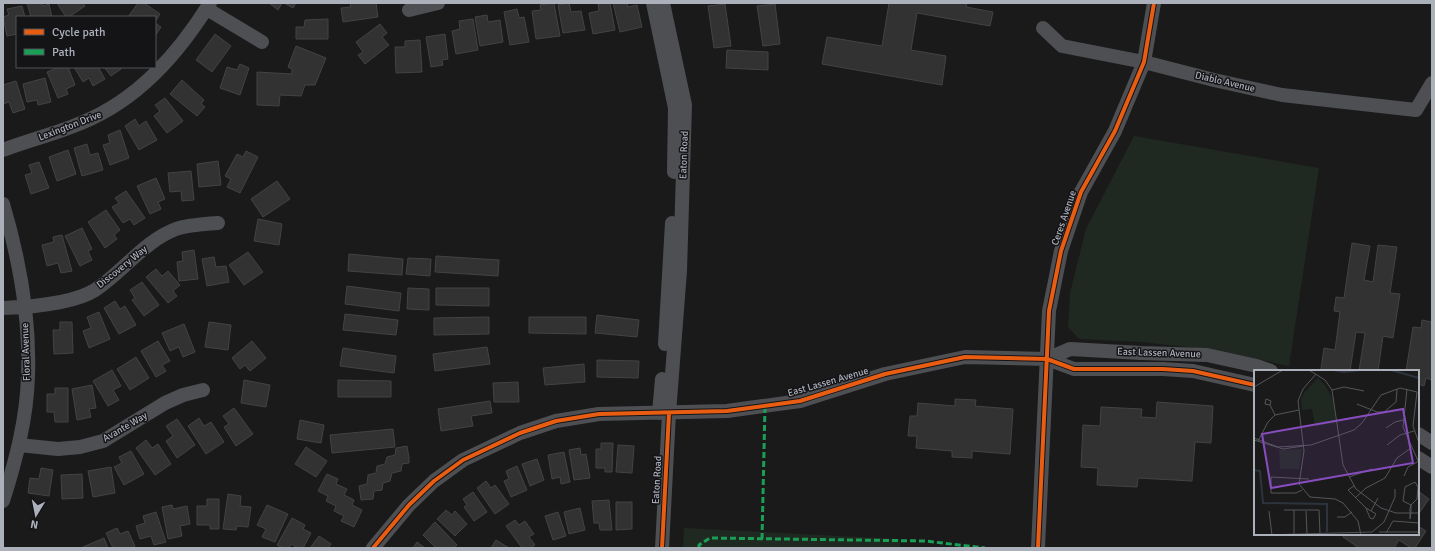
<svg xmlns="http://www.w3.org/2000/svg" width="1435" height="551" font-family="Signika,sans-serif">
	<rect width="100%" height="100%" fill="#1a1a1a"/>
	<!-- green -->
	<path fill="#202822" d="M1134,136L1319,168L1289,366L1215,350L1140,342L1079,339L1068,327L1070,293L1086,229Z
		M684,528L900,539V548H683Z"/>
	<!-- building -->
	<path fill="#323233" stroke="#434346" d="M27,3H42L43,6L49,4L52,17H31Z
		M57,3H83L85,6L69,17H66Z
		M138,3H144L160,14L155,22V17H128Z
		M269,3H282L278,10Z
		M284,3H296L293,8Z
		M350,3H376L378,17L343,22L341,8L351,7Z
		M554,3L560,36L536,39L532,11L541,10L540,5Z
		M569,3L571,12L581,11L585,30L563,33L558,5Z
		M610,3L615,30L593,34L589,13L599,11L598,4Z
		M613,3H627L628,7L637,5L642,27L620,32Z
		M889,3H967L966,7L993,12L990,26L917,13L911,50L946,56L942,85L822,64L827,37L882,46Z
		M725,4L731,46L714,48L708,6Z
		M775,4L780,44L763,46L757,6Z
		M22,6L25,17H17V34L7,36L3,17L9,15L7,9Z
		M517,9L519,18L524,17L529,42L510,45L504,12Z
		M487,15L488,22L500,20L503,42L480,46L475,17Z
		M328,19V39H296V27H304L305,20Z
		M473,19L478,50L456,54L452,31L460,29L459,21Z
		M155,23L161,27L155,36Z
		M380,24L387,33L382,37L389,45L365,64L358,55L363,52L356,42Z
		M215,34L231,46L212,72L196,60Z
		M445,34L448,59L442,60L443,65L431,67L426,37Z
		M420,40L422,72L396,73L395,47H405V41Z
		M296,46L326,58L315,85H305L301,96L280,95L279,106L257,105V72L292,74V69L288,67Z
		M727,50L768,52V70L726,68Z
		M240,64L249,68L240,95L220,88L227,67L237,70Z
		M59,67H68L75,85L66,89L68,94L58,98L47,72Z
		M74,67H98L105,79L93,86L89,78L83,82Z
		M104,67H120L121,69L111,76Z
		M45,78L51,102L38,105L37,100L27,102L23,84Z
		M182,80L204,100L201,104L205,107L197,116L170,94Z
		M16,81L25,109L13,113L9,102L3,104V85Z
		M165,98L183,121L167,133L154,116L160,111L155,105Z
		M135,119L139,126L146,121L157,140L139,150L125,126Z
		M120,130L129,158L110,165L103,145L110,143L108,135Z
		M87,144L90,155L98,153L103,170L82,176L74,148Z
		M68,150L76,174L57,181L49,157Z
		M246,151L258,157L240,193L227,187L231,179L225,176L237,154L243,157Z
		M218,161L221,185L199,187L197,164Z
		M39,162L49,188L31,194L25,175L32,173L29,165Z
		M191,171L194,200L182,201L181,191L170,192L168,173Z
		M156,178L165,199L158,202L161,209L150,214L137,186Z
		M277,181L290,199L263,217L251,199Z
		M126,191L145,218L134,225L130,219L123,223L112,207L119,203L115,198Z
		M106,210L120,230L114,235L117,239L105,248L88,222Z
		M258,219L282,224L279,245L254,241Z
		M82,228L92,249L88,251L92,260L80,266L65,236Z
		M62,235L72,271L61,273L58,263L47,266L42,245L54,242L53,237Z
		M1352,243L1370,246L1364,280L1373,282L1378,245L1397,247L1390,293L1400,294L1393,338L1383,336L1378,371H1359L1365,333L1356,332L1350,371H1332L1321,369L1324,348L1335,350L1340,312L1334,311L1336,297L1344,298Z
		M194,250L198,279L179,281L177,262L183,261L182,252Z
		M248,252L263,272L244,285L229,265Z
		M349,254L403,259L402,275L348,271Z
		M436,256L499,260L498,276L435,272Z
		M214,257L216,267L226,266L229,282L207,286L202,259Z
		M408,258L431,259L430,276L406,274Z
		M156,269L162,276L168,271L180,285L173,291L177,296L168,303L146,277Z
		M142,282L159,305L144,316L132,300L135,298L130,290Z
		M347,286L401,293L399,311L345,304Z
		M408,288L429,289V310L407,309Z
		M436,288H489V306L436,305Z
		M115,301L120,309L125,306L136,325L119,334L104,308Z
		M99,312L110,339L89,348L83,331L91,328L87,317Z
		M345,314L398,320L396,335L343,330Z
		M597,315L639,320L637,337L595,333Z
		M489,317V334L434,335V318Z
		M529,317H586V334L529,333Z
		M1422,320L1432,322V380L1426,378L1424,386L1418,384V371H1406L1413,327L1421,328Z
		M60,322H72L73,353L54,354L53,330H60Z
		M209,322L231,325L228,350L205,347Z
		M184,324L195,352L183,357L179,347L170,351L162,333Z
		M158,341L170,361L162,365L166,371L156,377L141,351Z
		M252,341L266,358L250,371L245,365L240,369L232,358Z
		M487,347L490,364L435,371L433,354Z
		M343,348L396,356L394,373L340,366Z
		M136,357L149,378L130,390L117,369Z
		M597,360L639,361L638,378L597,377Z
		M584,364L585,382L545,385L543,368Z
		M112,370L121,386L113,390L119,400L108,406L93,381Z
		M244,380L270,385L266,407L241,403Z
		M338,380L391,381V397H338Z
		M518,382L519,402H494L493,383Z
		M92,385L96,408L89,409L91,417L77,420L72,389Z
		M55,388H68V422H55L54,412H47V394H55Z
		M955,399L976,400L975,406L1013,409L1010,454L972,451V458L952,457V451L916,448L917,436H908L910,416H917L918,403L955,406Z
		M490,401L492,413L471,416L473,426L441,431L438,409Z
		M1157,402L1213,406L1211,443L1195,442L1192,481L1138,478L1137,487L1097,485L1098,468L1081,467L1083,425L1100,426L1101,407L1142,409L1141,417L1156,418Z
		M234,408L253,434L236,446L224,427L229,424L223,416Z
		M199,418L204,426L211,422L224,442L206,454L188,426Z
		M177,419L195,445L177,458L166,441L173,436L166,426Z
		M300,420L324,425L321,443L297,439Z
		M393,429L395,447L332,453L330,435Z
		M146,440L152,448L158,444L171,464L155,475L136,448Z
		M601,443H613L612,472H605V468H596V449H601Z
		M618,445L634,446L632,473L616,472Z
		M407,446L409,458V463L402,464L401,471L392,473L390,481L383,483L382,490L374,491L373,499L361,500L359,486L367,484L368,475L376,473L377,466L385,464L387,457L395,455L396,448Z
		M306,447L327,461L316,477L295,464Z
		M580,448L581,455L586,454L590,478L574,480L569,450Z
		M131,451L144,474L124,485L114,467L122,463L119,457Z
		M564,452L570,482L561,484L560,477L552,479L548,455Z
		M537,459L544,480L530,486L522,464Z
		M517,466L527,490L511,497L504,481L509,479L506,471Z
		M111,467L115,493L93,497L88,471Z
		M41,468L53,470L49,496L28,493L30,478L39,479Z
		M82,474L83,498L62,499L61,475Z
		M327,474L338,479L336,484L347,489L344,495L354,500L352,505L362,510L354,527L341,521L344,516L334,511L336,506L326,501L328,496L318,491Z
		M486,481L491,488L495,485L509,504L495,514L477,488Z
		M1418,491L1429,499L1418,515Z
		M473,492L487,512L474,521L464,507L467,505L463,499Z
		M228,494L241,496L240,506L251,507L248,527L237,526L236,530L223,529Z
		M207,499H219V529H210V525H197V506H207Z
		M609,500L612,530H600L599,523H594L592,501Z
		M616,502H632V529L616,530Z
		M172,505L173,509L187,506L190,524L180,526L182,536L168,539L162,507Z
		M267,505L288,514L275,542L262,537L266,529L257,525Z
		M580,508L585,530L569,534L564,512Z
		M446,510L452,515L455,511L467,524L455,536L437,519Z
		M156,512L166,542L154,545L151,536L140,539L136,526L145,523L143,516Z
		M558,512L566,536L553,540L545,516Z
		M292,518L305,525L303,529L311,533L303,548H298L291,544L289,548H283L277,545Z
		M515,520L519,525L525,521L534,534L529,537L535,545L530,548H522L506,526Z
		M435,522L457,545L454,548H436L423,535Z
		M1418,526L1426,531L1415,548H1411L1399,540L1394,548H1359L1343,537L1345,534H1418Z
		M117,528L120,534L128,531L135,546L131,548H113L106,533Z
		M319,536L331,544L328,548H310Z
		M104,538L108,548H84L83,547Z
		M496,540L509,548H491Z
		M417,542L425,548H413Z"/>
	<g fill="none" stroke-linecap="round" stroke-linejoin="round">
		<!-- minor -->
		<path stroke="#4e4f53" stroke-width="14" d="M653,3L675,108L674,172
			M207,9L262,42
			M409,10L438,3
			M1043,28L1062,46L1144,62L1214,80L1282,95L1416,110L1432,83
			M3,150C29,140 55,134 81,123C138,100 178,54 210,3
			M3,204C19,258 30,318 28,375C27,418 16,460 3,501
			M3,308C29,307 73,304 95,290C123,272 144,241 176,229C187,225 205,224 218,223
			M665,344L672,223
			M1047,359L1070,349L1141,353L1207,355L1257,366L1271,371
			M659,413L662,379
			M1418,434L1432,443
			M19,445L58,449L80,447L103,441L165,403L183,395L203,390
			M1418,458L1432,467
			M373,548L409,505L434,481L463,460L520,433L556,421L599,414L727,411L800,401L885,374L965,357L1047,359L1074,369H1163L1193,371L1255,385
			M662,548L669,413L680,271L685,105L663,3
			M1038,548L1049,311L1061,251L1081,192L1115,131L1144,62L1154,3"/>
		<!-- quiet -->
		<path stroke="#1a9f57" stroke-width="3" stroke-dasharray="6 3" stroke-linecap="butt" d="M762,539L765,406
			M699,548V545L710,538L925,541L985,548"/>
		<defs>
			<path id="cycleway" d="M373,548L409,505L434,481L463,460L520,433L556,421L599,414L727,411L800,401L885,374L965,357L1047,359L1074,369H1163L1193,371L1255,385
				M662,548L669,413
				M1038,548L1049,311L1061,251L1081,192L1115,131L1144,62L1154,3"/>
		</defs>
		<!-- cycleway casing -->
		<use href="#cycleway" stroke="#141417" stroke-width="6"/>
		<!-- cycleway -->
		<use href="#cycleway" stroke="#e95d12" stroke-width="4"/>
	</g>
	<g text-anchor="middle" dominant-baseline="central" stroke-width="3" stroke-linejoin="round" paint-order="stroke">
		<!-- street labels -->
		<g font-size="10" fill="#acb0bb" stroke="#141417">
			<text transform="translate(1225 82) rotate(13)">Diablo Avenue</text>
			<text transform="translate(70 126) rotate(-21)">Lexington Drive</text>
			<text transform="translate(684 155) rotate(-88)">Eaton Road</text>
			<text transform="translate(1064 218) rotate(-71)">Ceres Avenue</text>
			<text transform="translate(122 267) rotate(-39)">Discovery Way</text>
			<text transform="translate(26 352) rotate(-92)">Floral Avenue</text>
			<text transform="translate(1159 353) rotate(2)">East Lassen Avenue</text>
			<text transform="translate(828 382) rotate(-16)">East Lassen Avenue</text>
			<text transform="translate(125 427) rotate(-30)">Avante Way</text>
			<text transform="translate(657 480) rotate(-87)">Eaton Road</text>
		</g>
	</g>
	<!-- overview -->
	<g transform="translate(1254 370)">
		<rect width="165" height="165" fill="#1a1a1a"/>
		<path d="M64,8L71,15L79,29L82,53L61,56L58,39L48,40L47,30L50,23ZM48,79L45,99H26L25,80Z" fill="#202822"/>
		<path fill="none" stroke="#2d343d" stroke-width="2" d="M79,0L90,2L107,0M137,0L165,8M0,100L6,101L9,133L73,134V162"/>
		<path fill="none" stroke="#54565a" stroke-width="1" d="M55,0L71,10L78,20L89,95L102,119L127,138L142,143H165M62,4L49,19L44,31L50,81L45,114L56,127L81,129L89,133L104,151L107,165M0,17L29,0M153,19L149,57L165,93M78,20L90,17L110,21M103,34L123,42H130L142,32L143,19M16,35L11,34L12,29L17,31L16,35L21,45M132,58L141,52L149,50M0,68L24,77L57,75L100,60L108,53L127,25L146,18L163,22L159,56L165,73M0,70L29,79L49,76M4,71L14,52L21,45L45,40M133,75L146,65L160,61M150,106L154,97L165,91M95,107L118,99M161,112L164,117L163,129L157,135L149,131L151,117ZM100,116L94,120L112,138M48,120L42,123H17V107L55,109M101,128L112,118L131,108L143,88L157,78M157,135V143L156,149V138ZM112,138L122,144L119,149L116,148ZM30,140H65L66,164M40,140V164M15,141L18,165M52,141L53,164M117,141L124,128M83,147H91L98,142M125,162H165M132,163L139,151L165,153M11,165L118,162L130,152L141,127V119"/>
		<path fill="#874dbe" fill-opacity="0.15" stroke="#874dbe" stroke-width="2" d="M149,39L159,93L17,118L8,64Z"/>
		<rect width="165" height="165" fill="none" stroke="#acb0bb" stroke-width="2"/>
	</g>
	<!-- border -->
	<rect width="1435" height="551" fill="none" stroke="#acb0bb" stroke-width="8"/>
	<!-- legend -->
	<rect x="16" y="16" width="140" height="52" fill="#141417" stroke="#515259"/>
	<rect x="24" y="29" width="20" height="6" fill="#e95d12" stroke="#515259"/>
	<text x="52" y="36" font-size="12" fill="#acb0bb">Cycle path</text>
	<rect x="24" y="49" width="20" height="6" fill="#1a9f57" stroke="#515259"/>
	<text x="52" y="56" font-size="12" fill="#acb0bb">Path</text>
	<!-- north arrow -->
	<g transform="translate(36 515) rotate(190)" stroke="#141417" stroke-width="3" paint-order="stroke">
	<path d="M0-3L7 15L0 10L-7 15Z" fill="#acb0bb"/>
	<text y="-6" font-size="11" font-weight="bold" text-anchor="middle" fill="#acb0bb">N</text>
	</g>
</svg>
